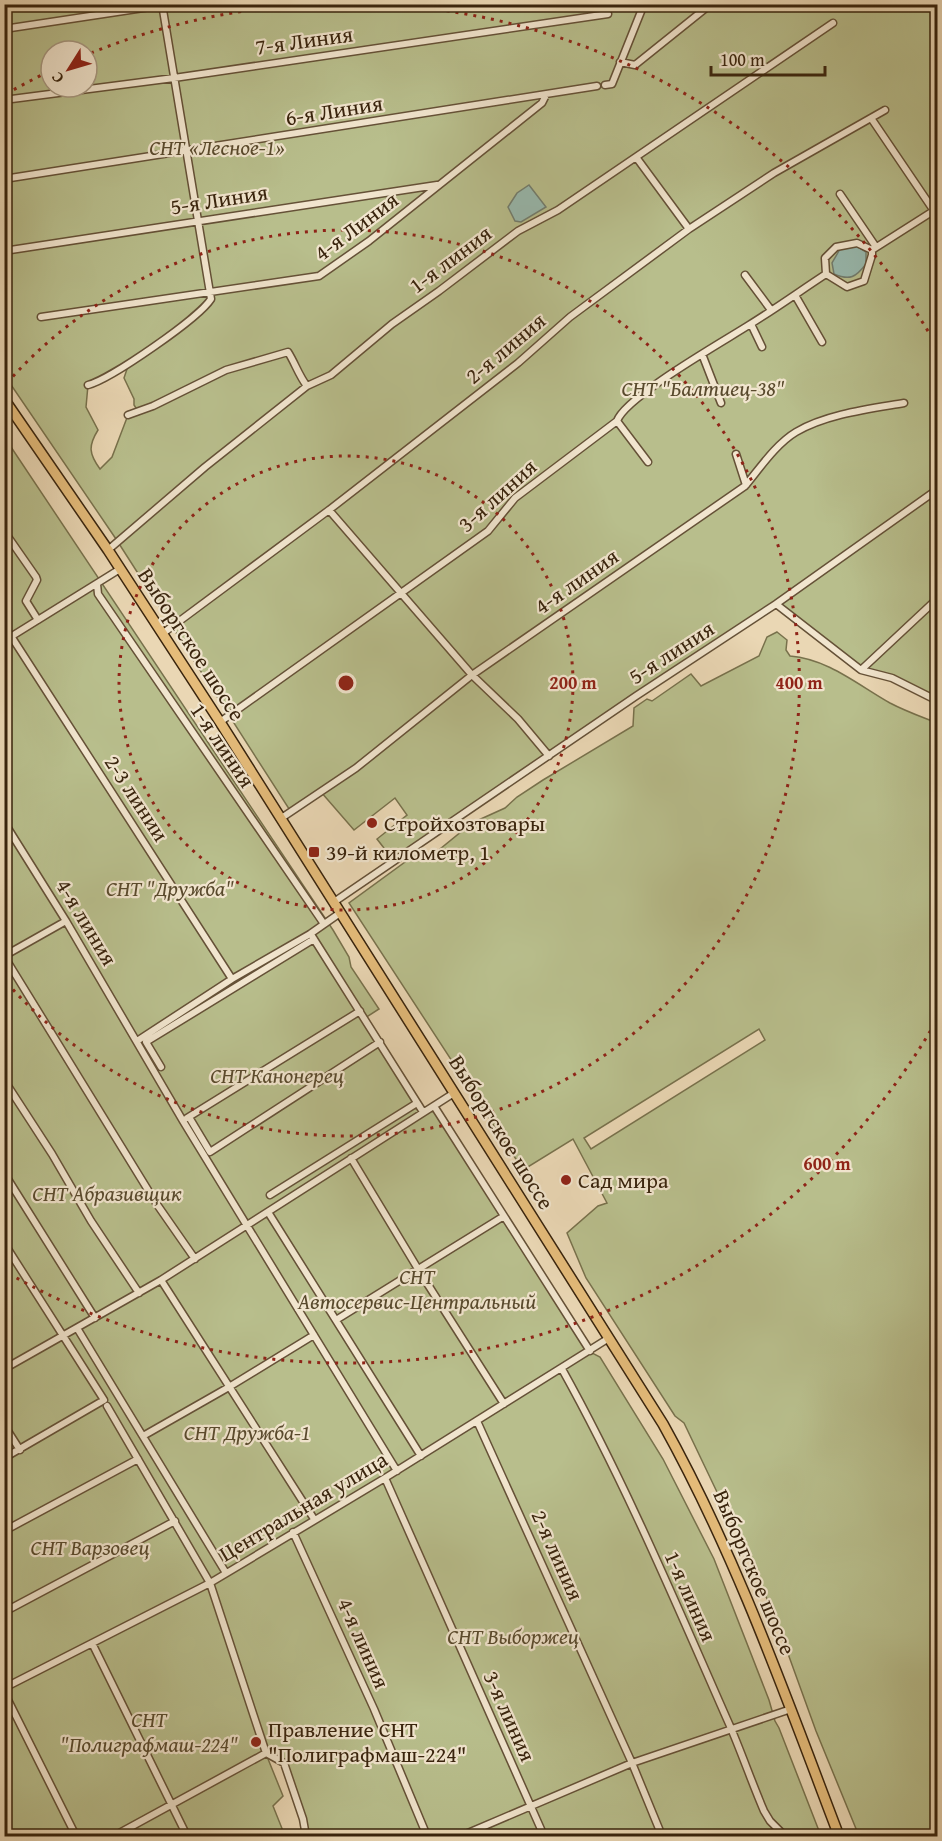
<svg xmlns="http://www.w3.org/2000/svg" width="942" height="1841" font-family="'Gentium Book Plus',serif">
	<rect width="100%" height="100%" fill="#ead7b4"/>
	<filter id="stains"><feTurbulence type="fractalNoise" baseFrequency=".00333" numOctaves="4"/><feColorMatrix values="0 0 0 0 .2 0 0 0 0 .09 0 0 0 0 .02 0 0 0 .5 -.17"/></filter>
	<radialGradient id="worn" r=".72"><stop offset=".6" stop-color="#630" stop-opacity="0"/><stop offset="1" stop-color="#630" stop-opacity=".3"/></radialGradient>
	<!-- green -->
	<path fill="#b8be8c" stroke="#78714c" stroke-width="1.5" fill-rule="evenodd" d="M4,5H937V700L891,677L861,670L776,605L394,861L377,839L407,815L395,798L354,830L321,792L291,812L116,539L5,376ZM51,51H87V87H51ZM129,363L124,378L134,399V405L138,411L128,415L112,457L100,469C89,454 88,446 98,430L86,407L88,385Z
		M5,438L333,930L349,957L351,967L379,1009L365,1018L422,1112L432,1107L590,1352L600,1357L663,1459L714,1559L769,1700L775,1721L779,1728L821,1836H305L284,1764L266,1754L283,1796L273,1806L285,1836H5Z
		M777,632L787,640L786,650L790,656C828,659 858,685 890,703C905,711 922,717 937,723V1836H859L816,1731L774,1615L737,1530L727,1513L684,1423L675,1416L586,1278L567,1233L598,1206L607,1203L573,1139L523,1170L349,903L412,857L435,853L472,823L505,808L517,797L543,780L633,726L634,708L647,699L652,701L691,674L701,686L759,656L767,637ZM759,1029L765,1040L591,1149L584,1138Z"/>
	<!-- water -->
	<path fill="#98b9ae" stroke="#727d6e" stroke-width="1.5" d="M529,185L546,207L521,222L515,221L508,207L517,193Z
		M855,245L866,252V264C856,277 850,281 834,274L832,263L840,249Z"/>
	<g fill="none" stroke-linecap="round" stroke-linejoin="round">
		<defs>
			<path id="street" d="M4,29L170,4
				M620,62L635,65L711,4
				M605,85L612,84L644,4
				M4,100L174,78L608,14
				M871,118L934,211
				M636,157L689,229
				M4,179L597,86
				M840,194L876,247
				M857,243L872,250V255L864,281L847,287L826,274L825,258L836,247Z
				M872,250L938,208
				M4,251L437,185
				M745,275L771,310
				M795,295L822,342
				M41,317L319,276L369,241L542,103L546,95
				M751,324L762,347
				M702,354L721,403
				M88,385C111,379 199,318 211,299L162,4
				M128,415L153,406L226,370L288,352C295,363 299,376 307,386
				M617,421L648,462
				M736,454L746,485
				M329,510L472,675L518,719L549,756
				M4,531L36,577L37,580L26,601L38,620
				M108,550L205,467L307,386L331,375L392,324L439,291L518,231L558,210L833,23
				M97,584L98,594L324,924
				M776,604L861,670L892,678L938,701
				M162,634L329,510L518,363L570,317L689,229L774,173L885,110
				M11,636L232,979
				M4,641L120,569
				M861,670L938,598
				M220,722L488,531L515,498L617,421C625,397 724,341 749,325C775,309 800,291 826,274
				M280,819L356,768L472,675L745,486C760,468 776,444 796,432C827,414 869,409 904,403
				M4,822L66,921L183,1121L397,1471
				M334,902L636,696L776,604L938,489
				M312,936L423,1112
				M4,956L156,1203L195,1259
				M4,956L66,921
				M137,1041L232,979L310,934L340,913
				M161,1067L146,1042L314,939
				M4,1080L52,1154L91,1221L139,1293
				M434,1106L590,1351
				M189,1117L210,1152L380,1042
				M187,1118L360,1011
				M351,1158L418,1269L504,1404
				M4,1173L95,1318
				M270,1195L417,1103
				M268,1212L421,1456
				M4,1243L104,1400L4,1458
				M161,1280L314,1519
				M336,1320L504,1216
				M77,1328L226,1573
				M4,1369L161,1280L454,1093
				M562,1369C626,1484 677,1606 730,1726C742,1754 752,1783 764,1811L770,1821L785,1836
				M107,1406L210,1583L266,1753
				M477,1421L632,1763L662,1836
				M4,1425L20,1450
				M143,1436L229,1387L314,1335
				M385,1478L544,1836
				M4,1531L138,1459
				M293,1532L374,1709L427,1836
				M4,1612L175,1521
				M92,1643L187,1836
				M4,1688L210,1583L385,1478L609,1338
				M4,1692L76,1836
				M266,1753L284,1763L303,1819L306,1836
				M114,1836L266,1753
				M461,1836L632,1763L791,1709"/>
			<path id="primary" d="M4,399L108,550L220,722L663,1424C736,1555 786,1697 839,1836"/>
		</defs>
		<!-- street casing -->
		<use href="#street" stroke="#655137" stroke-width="9"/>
		<!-- primary casing -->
		<use href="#primary" stroke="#39240d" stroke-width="12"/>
		<!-- street -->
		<use href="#street" stroke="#f1e5ce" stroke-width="6"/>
		<!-- primary -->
		<use href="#primary" stroke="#e5bc7a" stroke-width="9"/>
	</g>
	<!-- distance rings -->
	<g fill="none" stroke="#8f2418" stroke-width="3" stroke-dasharray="3 6">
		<circle cx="346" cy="683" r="227"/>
		<path d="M7 383A453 453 0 1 1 7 983"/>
		<path d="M935 1023A680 680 0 0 1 6 1272M6 94A680 680 0 0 1 48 72M91 53A680 680 0 0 1 299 5M393 5A680 680 0 0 1 935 343"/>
	</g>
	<!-- markers -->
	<g fill="#8f2418" stroke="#f1e5ce" stroke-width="2">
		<circle cx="372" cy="823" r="6"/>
		<rect x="308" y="846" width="12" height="12" rx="3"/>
		<circle cx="566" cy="1180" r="6"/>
		<circle cx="256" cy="1742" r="6"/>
	</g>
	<g text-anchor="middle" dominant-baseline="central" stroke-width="4.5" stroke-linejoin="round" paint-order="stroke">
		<!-- street labels -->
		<g font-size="22" fill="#39240d" stroke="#f1e5ce">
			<text transform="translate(304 40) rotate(-8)">7-я Линия</text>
			<text transform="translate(334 110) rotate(-9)">6-я Линия</text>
			<text transform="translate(219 199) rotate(-9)">5-я Линия</text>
			<text transform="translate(356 226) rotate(-37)">4-я Линия</text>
			<text transform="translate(450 259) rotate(-37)">1-я линия</text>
			<text transform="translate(505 348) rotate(-40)">2-я линия</text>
			<text transform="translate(497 495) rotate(-42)">3-я линия</text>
			<text transform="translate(576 581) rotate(-35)">4-я линия</text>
			<text transform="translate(192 644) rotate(57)">Выборгское шоссе</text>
			<text transform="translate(671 652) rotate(-33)">5-я линия</text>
			<text transform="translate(223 745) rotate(56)">1-я линия</text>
			<text transform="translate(137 798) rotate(57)">2-3 линии</text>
			<text transform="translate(87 922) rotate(59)">4-я линия</text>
			<text transform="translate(502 1132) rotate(58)">Выборгское шоссе</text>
			<text transform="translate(303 1506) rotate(-31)">Центральная улица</text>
			<text transform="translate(558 1555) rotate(66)">2-я линия</text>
			<text transform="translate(755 1572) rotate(67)">Выборгское шоссе</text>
			<text transform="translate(691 1596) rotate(66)">1-я линия</text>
			<text transform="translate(364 1643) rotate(66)">4-я линия</text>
			<text transform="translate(510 1716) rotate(66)">3-я линия</text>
		</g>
		<!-- park labels -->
		<g font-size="22" font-style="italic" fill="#594a2d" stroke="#f1e5ce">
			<text x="217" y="147">СНТ «Лесное-1»</text>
			<text x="703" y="388">СНТ "Балтиец-38"</text>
			<text x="170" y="888">СНТ "Дружба"</text>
			<text x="277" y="1075">СНТ Канонерец</text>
			<text x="107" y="1193">СНТ Абразивщик</text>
			<text x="417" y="1276">СНТ<tspan x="417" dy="25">Автосервис-Центральный</tspan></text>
			<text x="247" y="1432">СНТ Дружба-1</text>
			<text x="90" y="1547">СНТ Варзовец</text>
			<text x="513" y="1636">СНТ Выборжец</text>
			<text x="149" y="1719">СНТ<tspan x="149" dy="25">"Полиграфмаш-224"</tspan></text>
		</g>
		<!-- poi labels -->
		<g font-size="22" fill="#39240d" stroke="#f1e5ce" text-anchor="start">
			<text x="384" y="823">Стройхозтовары</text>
			<text x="326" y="852">39-й километр, 1</text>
			<text x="578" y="1180">Сад мира</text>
			<text x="268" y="1729">Правление СНТ<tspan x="268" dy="25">"Полиграфмаш-224"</tspan></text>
		</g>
	</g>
	<circle cx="346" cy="683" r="9" fill="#8f2418" stroke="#f1e5ce" stroke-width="3"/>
	<g font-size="18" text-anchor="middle" font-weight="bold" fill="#8f2418" stroke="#f1e5ce" stroke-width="4.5" stroke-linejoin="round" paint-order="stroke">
		<text x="573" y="689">200 m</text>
		<text x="799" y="689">400 m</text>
		<text x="827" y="1170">600 m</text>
	</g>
	<!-- margin -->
	<rect width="942" height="1841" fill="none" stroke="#ead7b4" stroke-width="24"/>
	<rect x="6" y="6" width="930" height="1829" fill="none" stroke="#39240d" stroke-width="3"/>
	<rect x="12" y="12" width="918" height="1817" fill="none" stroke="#39240d" stroke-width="1.5"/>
	<!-- north arrow -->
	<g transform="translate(69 69) rotate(233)"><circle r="28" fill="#f1e5ce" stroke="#a79881" stroke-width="1.5"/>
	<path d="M0-4.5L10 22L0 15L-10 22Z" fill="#8f2418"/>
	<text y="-9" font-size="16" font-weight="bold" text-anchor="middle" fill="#39240d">С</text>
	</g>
	<!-- scale -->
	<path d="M711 66v9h114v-9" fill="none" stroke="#39240d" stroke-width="3"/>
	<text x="720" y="66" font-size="18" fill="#39240d" stroke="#f1e5ce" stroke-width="4.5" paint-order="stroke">100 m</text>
	<rect width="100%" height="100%" filter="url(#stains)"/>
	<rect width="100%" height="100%" fill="url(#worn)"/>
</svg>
